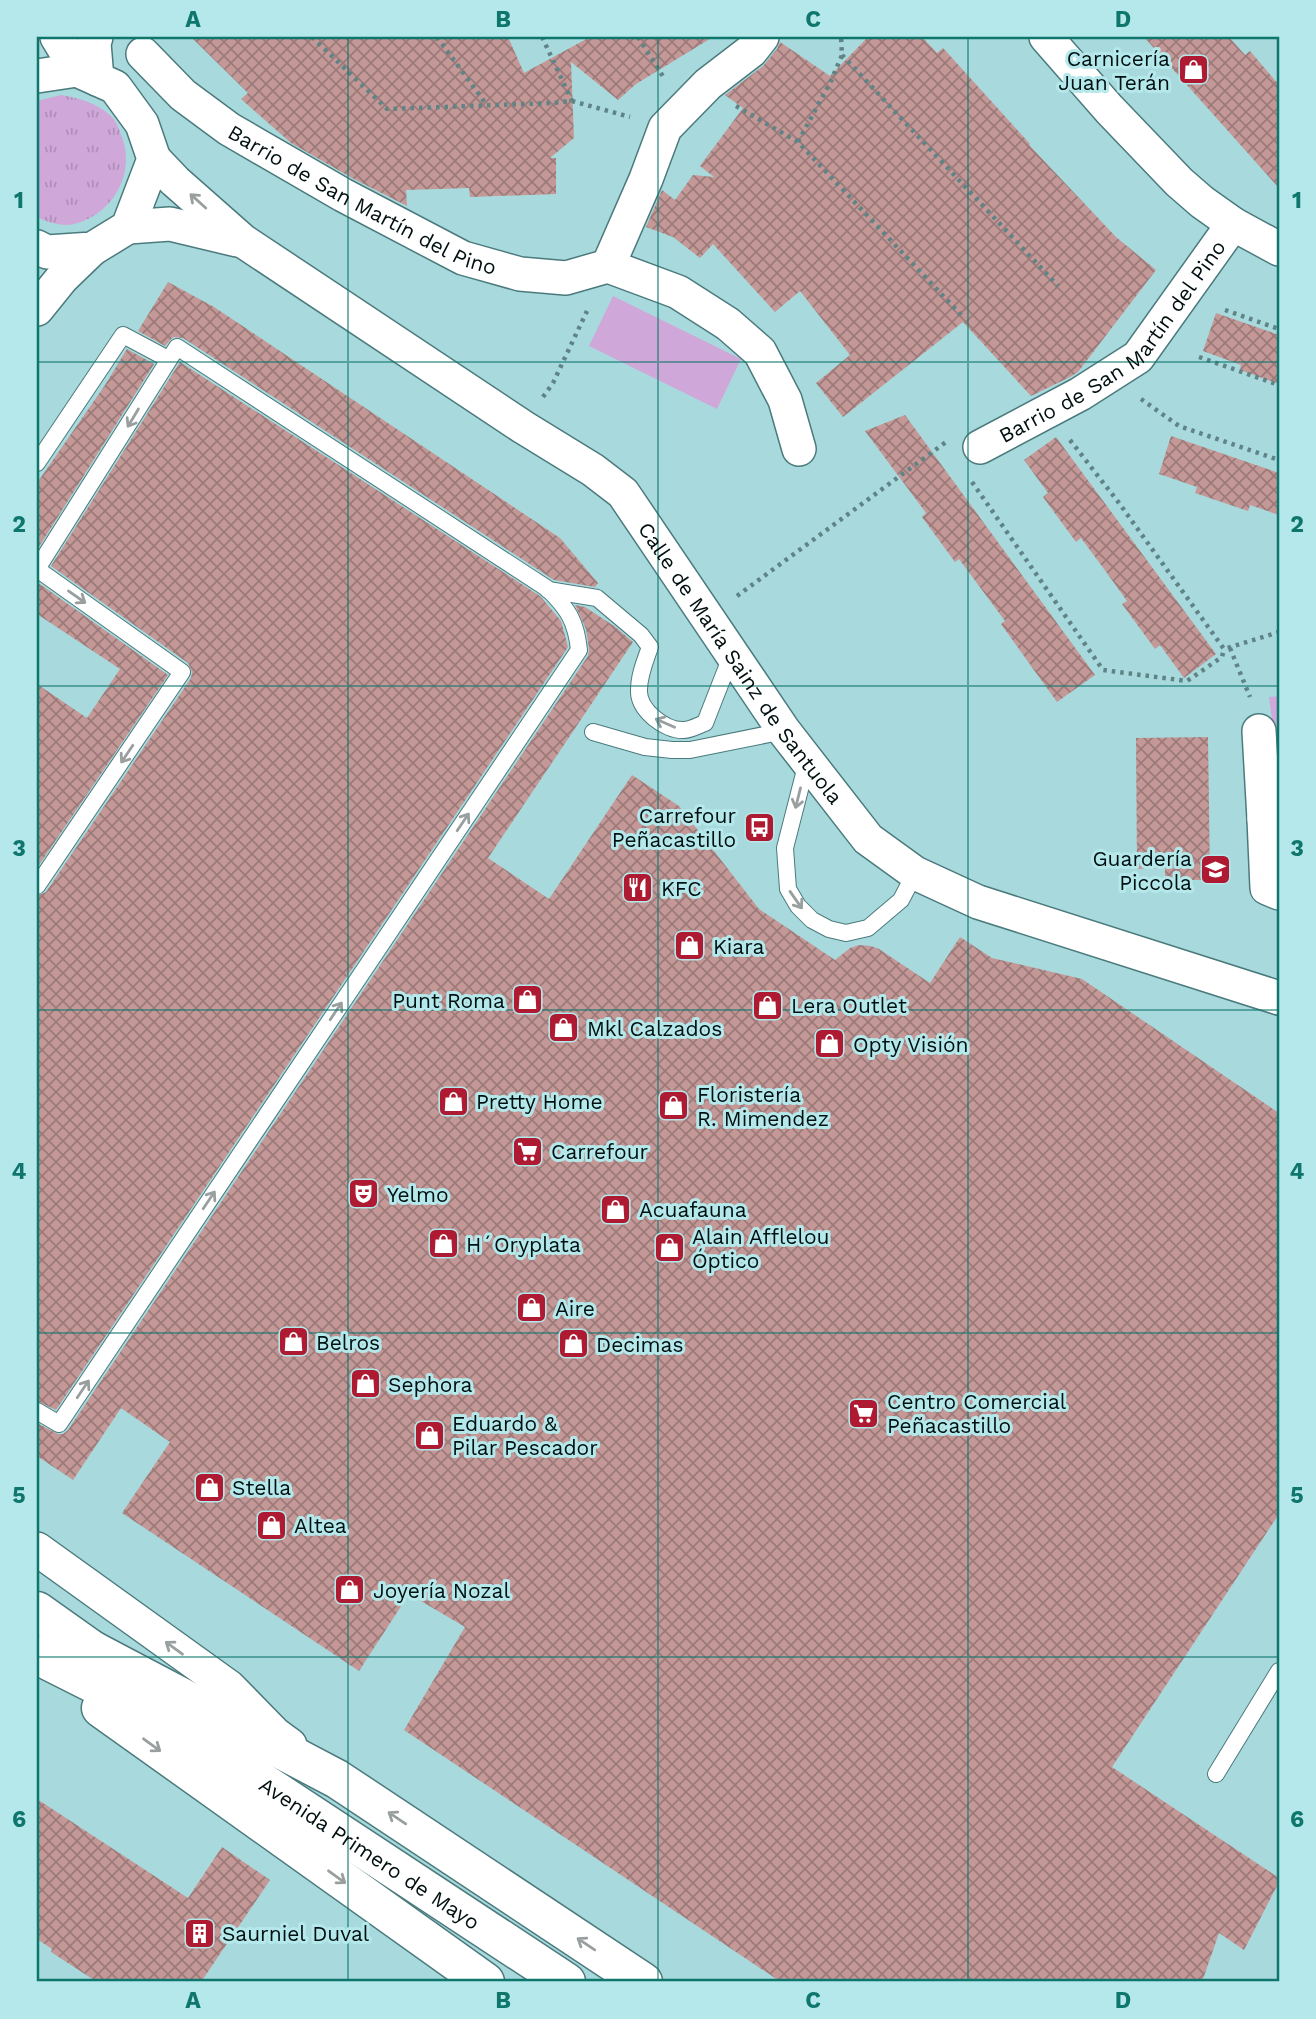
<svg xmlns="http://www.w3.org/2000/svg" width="1316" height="2019" font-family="'Work Sans',sans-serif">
	<defs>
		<pattern id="grass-tufts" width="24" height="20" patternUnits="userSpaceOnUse" patternTransform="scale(1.75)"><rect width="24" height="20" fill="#cfa7d8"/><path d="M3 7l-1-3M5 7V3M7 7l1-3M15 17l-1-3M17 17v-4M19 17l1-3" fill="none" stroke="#b08fb8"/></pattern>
		<pattern id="building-cross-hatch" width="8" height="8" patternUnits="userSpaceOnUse" patternTransform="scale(1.75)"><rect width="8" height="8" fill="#c39897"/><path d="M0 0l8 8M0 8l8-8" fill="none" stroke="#9c7a7a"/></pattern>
	</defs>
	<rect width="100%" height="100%" fill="#a8dadd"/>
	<!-- grass -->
	<path fill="url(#grass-tufts)" d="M61,95C79,98 97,103 111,116C116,121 119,128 121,135C137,172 113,215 74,224C63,227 47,222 37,217V101Z"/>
	<!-- park -->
	<path fill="#cfa7d8" d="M613,296L741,359L717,409L589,346Z
		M1279,696V771L1269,697Z"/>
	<!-- building -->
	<path fill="url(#building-cross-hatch)" d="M191,37H508L524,73L590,37H713L636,84L618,100L571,62L574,138L550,158H556V194L470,197L469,188L406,190L407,206L352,178L291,143L241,99L248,93Z
		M868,37H922L937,53L943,48L1030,144L1029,145L1116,237L1156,270L1078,372L1070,377L1031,396L963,322L843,417L816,383L850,355L800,291L775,312L713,244L700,258L673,237L646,227L662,190L675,200L693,175L714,177L700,166L743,108L725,95L763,66L777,49L780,42L830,76Z
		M1144,37H1229L1245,55L1250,51L1279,85V188Z
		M168,282L214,307L560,538L598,583L595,587L554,580L183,338L173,337L165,346L138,331Z
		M1216,313L1279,335V384L1240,370L1241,365L1203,351Z
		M127,349L154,364L37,550V483L105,385Z
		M180,362L540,596L561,621L568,647L56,1410L37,1401V896L46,892L191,678L192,672L188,663L51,566Z
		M905,415L1095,675L1057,702L1001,624L1005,621L959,559L955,562L922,517L926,513L865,431Z
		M1171,436L1279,473V515L1250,505L1248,511L1195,493L1197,487L1159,474Z
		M1056,437L1216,654L1184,678L1160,645L1155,649L1122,604L1127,601L1104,569L1081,538L1076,542L1043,497L1048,493L1024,460Z
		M37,582L168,675L37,868V684L87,718L120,669L37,614Z
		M575,605L585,607L614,626L633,642L488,858L549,899L632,775L679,806L759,909L835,960L850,948L859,945L871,946L879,949L930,983L960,937L992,958L1082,979L1279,1113V1514L1112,1767L1279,1878V1882L1244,1950L1219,1933L1202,1982H781L404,1730L465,1627L409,1594L359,1671L122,1513L170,1442L121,1408L73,1480L37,1456V1423L58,1434H63L68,1430L588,656L589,649L586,629Z
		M1208,737L1210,880H1165V868L1137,869L1136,738Z
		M37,1799L188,1898L222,1847L270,1880L201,1982H97L51,1952L52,1949L37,1939Z"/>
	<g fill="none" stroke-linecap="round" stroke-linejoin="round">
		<defs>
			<path id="service" d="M37,463L123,335L168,359
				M548,590L597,598L641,635L650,647C645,661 639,675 639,690C638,710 665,731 684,730C691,730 699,725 705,723L732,654
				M593,732L645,747L672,750H690L784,731
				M807,762L785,848L788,889L798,906L812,920L829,929L846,933L868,928L901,900L915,873
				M37,886L182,672L37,569L177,347L548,589C568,609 576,621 579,650L59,1424L37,1411
				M1216,1774L1279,1671"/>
			<g id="minor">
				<path d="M57,37L77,70"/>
				<path d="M96,37L94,43L97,79"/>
				<path d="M1046,37L1109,109L1179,182L1202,202L1233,224L1279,249"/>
				<path id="s1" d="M143,54L183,95L229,129L343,195L463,258L520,274L566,278L608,266L678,292L728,324L760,352L785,400L799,449"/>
				<path d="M37,76L77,70L115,87L142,124L154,159L128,227L92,249L47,252L37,247"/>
				<path id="s2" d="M154,159L175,181L243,241L523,427L593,470L623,493L784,731L868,839L915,873L978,902L1279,998"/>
				<path d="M128,227L170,224L237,240"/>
				<path d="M608,266L646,179L665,128L708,84L751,51L762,37"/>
				<path d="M37,309L62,278L92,249"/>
				<path id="s3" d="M980,447L1080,394L1138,357L1233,224"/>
				<path d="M1259,731L1264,819"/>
				<path d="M1279,818L1264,819L1267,888L1279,893"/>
				<path d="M37,1549L229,1687L275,1734L290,1745"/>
			</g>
			<g id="trunk">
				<path d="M37,1611L92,1650L110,1666"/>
				<path d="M92,1650L337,1779L643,1982"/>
				<path id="s4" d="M37,1655L174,1724L566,1982"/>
				<path d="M101,1708L485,1982"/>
			</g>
		</defs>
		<!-- service casing -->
		<use href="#service" stroke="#4b7a7d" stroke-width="18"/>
		<!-- minor casing -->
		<use href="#minor" stroke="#4b7a7d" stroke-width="36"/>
		<!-- trunk casing -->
		<use href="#trunk" stroke="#4b7a7d" stroke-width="41"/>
		<!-- path -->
		<path stroke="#608385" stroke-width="4.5" stroke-dasharray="3.5 5" stroke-linecap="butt" d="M312,37L387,109L552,103L572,101L630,117
			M437,37L486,104
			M542,37L572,101
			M638,37L664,78
			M842,55L1058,286
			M736,106L798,142L963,317
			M798,142L831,81L842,55L841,37
			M1225,310L1279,329
			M1199,357L1279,385
			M543,397L553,383L587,311
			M1141,399L1179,426L1279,460
			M1070,440L1119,503L1224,649L1279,632
			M972,482L1103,670L1187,681L1222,657L1224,649
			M737,596L946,442
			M1230,648L1250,697"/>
		<!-- service -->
		<use href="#service" stroke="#fff" stroke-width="16"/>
		<!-- minor -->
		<use href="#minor" stroke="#fff" stroke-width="33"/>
		<!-- trunk -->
		<use href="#trunk" stroke="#fff" stroke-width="38"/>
	</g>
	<!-- one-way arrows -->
	<defs><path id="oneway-shaft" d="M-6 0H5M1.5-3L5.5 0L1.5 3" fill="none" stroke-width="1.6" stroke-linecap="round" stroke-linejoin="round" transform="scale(1.75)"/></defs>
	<g stroke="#999f9f">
		<use href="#oneway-shaft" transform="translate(198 201) rotate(-138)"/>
		<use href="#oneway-shaft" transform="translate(133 418) rotate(121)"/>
		<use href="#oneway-shaft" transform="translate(77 597) rotate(35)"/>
		<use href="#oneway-shaft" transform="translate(665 723) rotate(-156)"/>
		<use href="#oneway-shaft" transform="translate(127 754) rotate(124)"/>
		<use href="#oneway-shaft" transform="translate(798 798) rotate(104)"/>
		<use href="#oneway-shaft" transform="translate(463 822) rotate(-56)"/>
		<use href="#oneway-shaft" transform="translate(796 900) rotate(55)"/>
		<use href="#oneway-shaft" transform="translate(336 1011) rotate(-56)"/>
		<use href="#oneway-shaft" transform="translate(209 1200) rotate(-56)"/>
		<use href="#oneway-shaft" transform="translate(83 1389) rotate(-56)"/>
		<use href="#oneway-shaft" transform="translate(174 1648) rotate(-144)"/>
		<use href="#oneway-shaft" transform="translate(152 1745) rotate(36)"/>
		<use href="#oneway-shaft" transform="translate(397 1818) rotate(-146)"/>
		<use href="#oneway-shaft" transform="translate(337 1877) rotate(36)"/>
		<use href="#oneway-shaft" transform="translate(586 1944) rotate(-146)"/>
	</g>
	<!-- grid -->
	<path fill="none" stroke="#0f766e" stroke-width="2" stroke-opacity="0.55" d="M348,37V1982M658,37V1982M968,37V1982M37,362H1279M37,686H1279M37,1010H1279M37,1333H1279M37,1657H1279"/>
	<!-- icons -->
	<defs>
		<symbol id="shop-square" viewBox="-11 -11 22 22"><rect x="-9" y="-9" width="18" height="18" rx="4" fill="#ae1a31" stroke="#b5e8ea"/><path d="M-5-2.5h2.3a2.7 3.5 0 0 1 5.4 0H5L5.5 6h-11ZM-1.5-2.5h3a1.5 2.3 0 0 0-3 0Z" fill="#fff"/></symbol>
		<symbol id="bus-square" viewBox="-11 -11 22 22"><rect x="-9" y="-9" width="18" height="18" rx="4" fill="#ae1a31" stroke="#b5e8ea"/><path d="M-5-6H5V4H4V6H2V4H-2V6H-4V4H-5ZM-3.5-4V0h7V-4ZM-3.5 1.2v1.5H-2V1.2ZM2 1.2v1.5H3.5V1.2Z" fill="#fff"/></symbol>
		<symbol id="school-square" viewBox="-11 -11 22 22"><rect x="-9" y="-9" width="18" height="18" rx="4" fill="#ae1a31" stroke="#b5e8ea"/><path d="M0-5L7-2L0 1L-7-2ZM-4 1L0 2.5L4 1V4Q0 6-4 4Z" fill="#fff"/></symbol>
		<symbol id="restaurant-square" viewBox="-11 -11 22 22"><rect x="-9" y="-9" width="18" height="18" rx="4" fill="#ae1a31" stroke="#b5e8ea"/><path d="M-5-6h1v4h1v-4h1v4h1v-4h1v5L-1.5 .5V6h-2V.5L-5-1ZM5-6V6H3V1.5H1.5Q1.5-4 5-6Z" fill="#fff"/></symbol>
		<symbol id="supermarket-square" viewBox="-11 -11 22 22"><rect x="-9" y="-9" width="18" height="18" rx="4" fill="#ae1a31" stroke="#b5e8ea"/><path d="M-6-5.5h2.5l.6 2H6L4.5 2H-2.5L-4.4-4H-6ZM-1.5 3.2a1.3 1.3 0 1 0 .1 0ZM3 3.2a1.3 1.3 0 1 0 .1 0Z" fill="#fff"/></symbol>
		<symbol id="theatre-square" viewBox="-11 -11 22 22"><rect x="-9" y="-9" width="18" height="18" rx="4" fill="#ae1a31" stroke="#b5e8ea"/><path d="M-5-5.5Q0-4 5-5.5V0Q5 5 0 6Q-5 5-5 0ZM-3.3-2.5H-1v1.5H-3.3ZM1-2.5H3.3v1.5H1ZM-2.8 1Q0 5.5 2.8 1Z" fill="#fff"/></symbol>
		<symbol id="building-square" viewBox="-11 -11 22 22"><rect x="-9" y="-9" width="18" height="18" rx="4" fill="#ae1a31" stroke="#b5e8ea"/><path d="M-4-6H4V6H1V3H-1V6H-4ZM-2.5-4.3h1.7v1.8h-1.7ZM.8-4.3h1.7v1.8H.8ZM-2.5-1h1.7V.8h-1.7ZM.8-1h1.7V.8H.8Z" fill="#fff"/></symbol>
	</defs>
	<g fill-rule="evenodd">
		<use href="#shop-square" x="1176" y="52" width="35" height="35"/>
		<use href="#bus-square" x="742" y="810" width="35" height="35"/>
		<use href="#school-square" x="1198" y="852" width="35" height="35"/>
		<use href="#restaurant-square" x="620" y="870" width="35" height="35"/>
		<use href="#shop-square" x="672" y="928" width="35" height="35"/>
		<use href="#shop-square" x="510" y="982" width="35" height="35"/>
		<use href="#shop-square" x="750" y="988" width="35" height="35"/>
		<use href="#shop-square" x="546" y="1010" width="35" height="35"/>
		<use href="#shop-square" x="812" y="1026" width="35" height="35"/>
		<use href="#shop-square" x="436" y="1084" width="35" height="35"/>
		<use href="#shop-square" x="656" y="1088" width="35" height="35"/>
		<use href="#supermarket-square" x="510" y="1134" width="35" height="35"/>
		<use href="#theatre-square" x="346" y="1176" width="35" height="35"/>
		<use href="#shop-square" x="598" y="1192" width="35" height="35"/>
		<use href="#shop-square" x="426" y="1226" width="35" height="35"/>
		<use href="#shop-square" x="652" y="1230" width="35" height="35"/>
		<use href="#shop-square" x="514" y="1290" width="35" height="35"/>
		<use href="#shop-square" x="276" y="1324" width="35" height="35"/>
		<use href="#shop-square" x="556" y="1326" width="35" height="35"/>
		<use href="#shop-square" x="348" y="1366" width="35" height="35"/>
		<use href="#supermarket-square" x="846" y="1396" width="35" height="35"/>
		<use href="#shop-square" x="412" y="1418" width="35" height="35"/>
		<use href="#shop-square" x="192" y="1470" width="35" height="35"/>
		<use href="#shop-square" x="254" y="1508" width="35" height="35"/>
		<use href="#shop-square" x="332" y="1572" width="35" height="35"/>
		<use href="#building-square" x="182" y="1916" width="35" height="35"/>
	</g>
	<g text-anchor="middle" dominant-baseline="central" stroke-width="6" stroke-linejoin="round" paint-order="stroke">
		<!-- poi labels -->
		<g font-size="21" fill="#000f10" stroke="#b5e8ea" text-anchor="start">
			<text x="1170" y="58" text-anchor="end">Carnicería<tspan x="1170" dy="24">Juan Terán</tspan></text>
			<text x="736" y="815" text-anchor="end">Carrefour<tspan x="736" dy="24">Peñacastillo</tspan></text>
			<text x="1192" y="858" text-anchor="end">Guardería<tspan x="1192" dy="24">Piccola</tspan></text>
			<text x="661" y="888">KFC</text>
			<text x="713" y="946">Kiara</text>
			<text x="505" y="1000" text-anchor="end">Punt Roma</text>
			<text x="791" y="1005">Lera Outlet</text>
			<text x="587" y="1028">Mkl Calzados</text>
			<text x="853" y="1044">Opty Visión</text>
			<text x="697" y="1094">Floristería<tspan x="697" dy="24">R. Mimendez</tspan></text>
			<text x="476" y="1101">Pretty Home</text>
			<text x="551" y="1151">Carrefour</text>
			<text x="387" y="1194">Yelmo</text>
			<text x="639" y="1209">Acuafauna</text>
			<text x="692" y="1236">Alain Afflelou<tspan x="692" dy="24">Óptico</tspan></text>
			<text x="466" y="1244">H´Oryplata</text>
			<text x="555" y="1308">Aire</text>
			<text x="316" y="1342">Belros</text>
			<text x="596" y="1344">Decimas</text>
			<text x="388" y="1384">Sephora</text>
			<text x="887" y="1401">Centro Comercial<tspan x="887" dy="24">Peñacastillo</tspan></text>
			<text x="452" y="1423">Eduardo &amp;<tspan x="452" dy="24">Pilar Pescador</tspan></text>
			<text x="232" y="1487">Stella</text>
			<text x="294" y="1525">Altea</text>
			<text x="373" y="1590">Joyería Nozal</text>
			<text x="222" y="1933">Saurniel Duval</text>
		</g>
		<!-- street labels -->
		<g font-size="21" fill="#000f10" stroke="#b5e8ea">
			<text stroke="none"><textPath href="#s1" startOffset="266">Barrio de San Martín del Pino</textPath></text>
			<text stroke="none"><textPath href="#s3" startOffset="173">Barrio de San Martín del Pino</textPath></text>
			<text stroke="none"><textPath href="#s2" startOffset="784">Calle de María Sainz de Santuola</textPath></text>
			<text stroke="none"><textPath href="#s4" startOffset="388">Avenida Primero de Mayo</textPath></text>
		</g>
	</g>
	<!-- border -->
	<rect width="1316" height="2019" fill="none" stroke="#b5e8ea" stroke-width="77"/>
	<rect x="38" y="38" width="1240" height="1942" fill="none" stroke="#0f766e" stroke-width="2.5"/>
	<g font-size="23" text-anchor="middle" font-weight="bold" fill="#0f766e">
		<text x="193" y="27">A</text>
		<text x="503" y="27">B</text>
		<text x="813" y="27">C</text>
		<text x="1123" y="27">D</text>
		<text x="19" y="208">1</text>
		<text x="1297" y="208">1</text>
		<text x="19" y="532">2</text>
		<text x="1297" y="532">2</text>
		<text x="19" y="856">3</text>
		<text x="1297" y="856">3</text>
		<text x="19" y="1179">4</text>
		<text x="1297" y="1179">4</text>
		<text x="19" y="1503">5</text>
		<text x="1297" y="1503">5</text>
		<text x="19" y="1827">6</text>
		<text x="1297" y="1827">6</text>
		<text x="193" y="2008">A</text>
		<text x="503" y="2008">B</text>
		<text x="813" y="2008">C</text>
		<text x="1123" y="2008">D</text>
	</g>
</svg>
